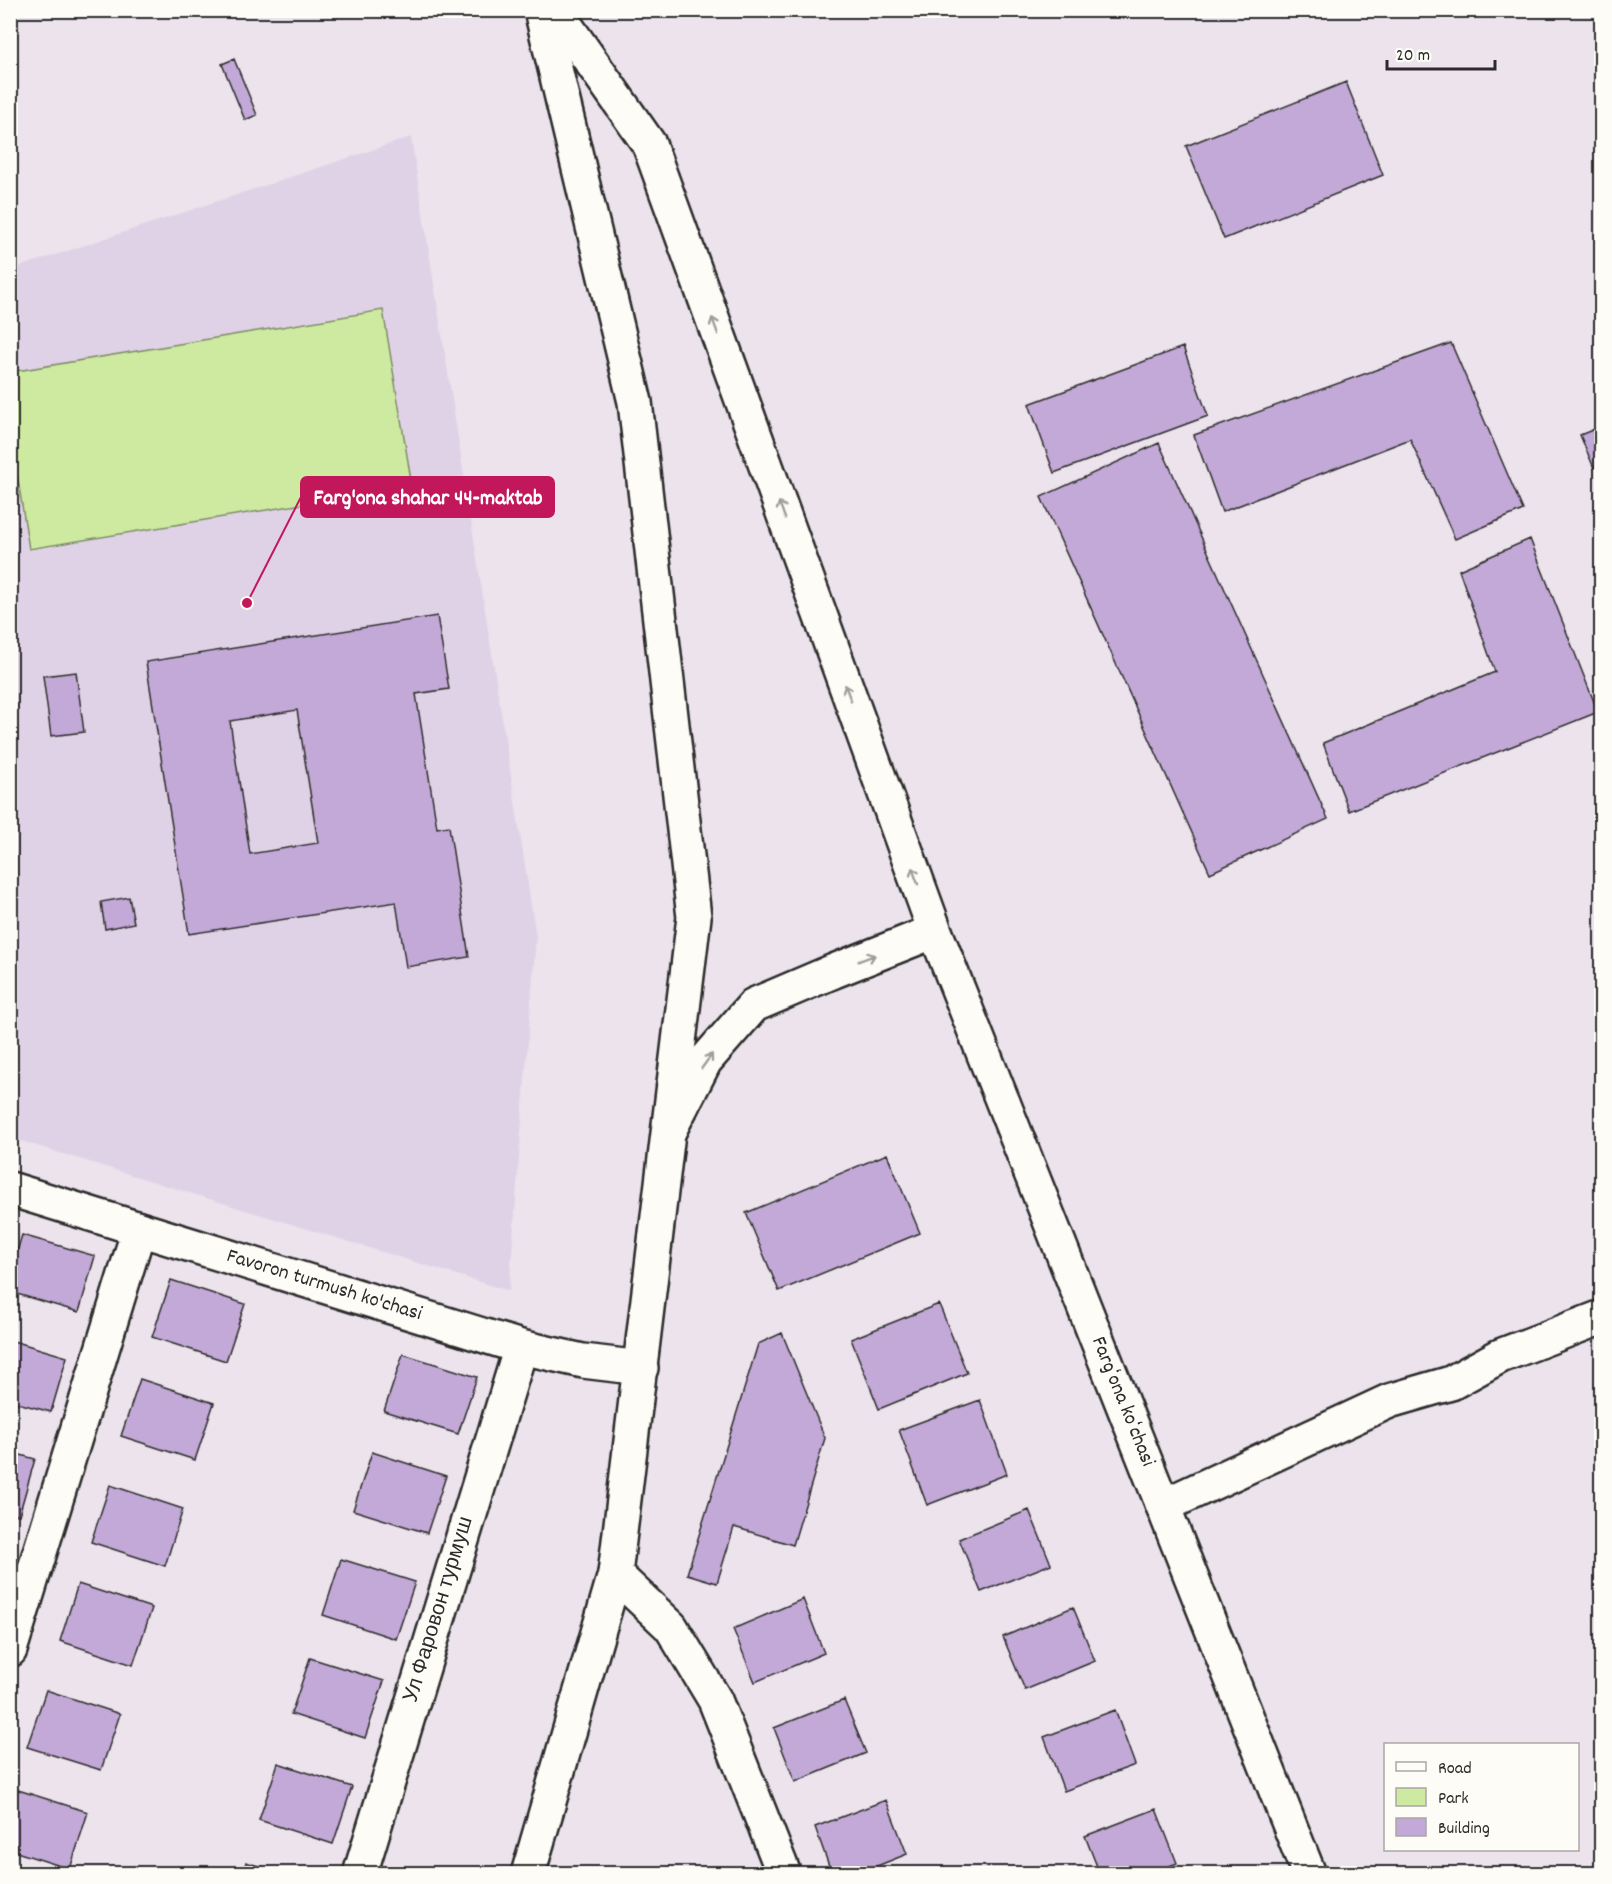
<svg xmlns="http://www.w3.org/2000/svg" width="1612" height="1884" font-family="Dekko,sans-serif">
	<rect width="100%" height="100%" fill="#ece3ed"/>
	<filter id="ink" filterUnits="userSpaceOnUse"><feTurbulence type="fractalNoise" baseFrequency=".0167" numOctaves="2"/><feDisplacementMap in="SourceGraphic" scale="12" xChannelSelector="R" yChannelSelector="G"/><feConvolveMatrix kernelMatrix="1 2 1 2 8 2 1 2 1" color-interpolation-filters="sRGB"/></filter>
	<g filter="url(#ink)">
		<!-- built -->
		<path fill="#e0d2e6" d="M411,137L536,936L509,1291L11,1138L10,270Z"/>
		<!-- green -->
		<path fill="#ceeaa0" stroke="#7c8a66" stroke-width="1.5" d="M383,310L412,486L29,549L11,436V372Z"/>
		<!-- building -->
		<path fill="#c3a9d7" stroke="#2b2b2b" stroke-width="1.5" fill-rule="evenodd" d="M234,59L257,115L245,120L222,64Z
			M1346,82L1383,175L1224,239L1186,146Z
			M1451,343L1523,510L1455,539L1410,439L1222,512L1194,435Z
			M1183,347L1208,416L1054,473L1029,404Z
			M1602,426V465L1594,468L1580,435Z
			M1159,443L1328,819L1210,873L1041,497Z
			M1530,539L1598,712L1349,811L1323,743L1495,672L1459,570Z
			M437,616L449,689L416,694L437,828L449,826L469,957L406,967L396,902L189,934L146,662ZM297,710L318,843L250,854L230,721Z
			M76,672L84,732L51,736L43,676Z
			M129,897L134,923L105,929L101,902Z
			M887,1154L920,1233L779,1291L746,1213Z
			M22,1235L95,1256L79,1312L10,1292V1274Z
			M171,1280L245,1304L226,1361L152,1337Z
			M939,1304L967,1373L879,1409L851,1339Z
			M782,1333L825,1438L793,1545L734,1527L717,1583L687,1574L758,1344Z
			M10,1340L67,1357L51,1412L10,1401Z
			M403,1354L477,1377L458,1434L384,1411Z
			M140,1379L214,1403L195,1460L121,1436Z
			M980,1400L1007,1474L927,1505L899,1430Z
			M10,1452L35,1459L19,1515L10,1513Z
			M372,1452L446,1476L427,1533L353,1510Z
			M110,1485L183,1509L165,1566L91,1542Z
			M1029,1510L1051,1564L981,1592L959,1539Z
			M341,1559L415,1582L396,1639L323,1615Z
			M78,1584L152,1608L133,1665L60,1641Z
			M803,1599L824,1653L755,1682L733,1629Z
			M1073,1607L1095,1661L1025,1690L1003,1637Z
			M310,1658L384,1681L365,1738L291,1714Z
			M46,1690L120,1714L101,1770L27,1747Z
			M844,1700L866,1753L795,1782L774,1728Z
			M1115,1710L1135,1765L1064,1791L1044,1737Z
			M278,1763L352,1787L333,1844L259,1820Z
			M15,1789L88,1812L70,1869L10,1850V1802Z
			M886,1800L907,1854L857,1874H832L815,1827Z
			M1156,1809L1177,1863L1149,1874H1100L1085,1836Z
			M246,1862L283,1874H243Z"/>
		<g fill="none" stroke-linecap="round" stroke-linejoin="round">
			<defs>
				<path id="minor" d="M10,1189L521,1347L583,1361L641,1368
					M1163,1506L1389,1401L1451,1383L1500,1356L1602,1317
					M615,1574L671,1627L715,1700L784,1874
					M10,1650L139,1229
					M360,1874L521,1347"/>
				<path id="tertiary" d="M555,10L649,144L935,931L1309,1874
					M670,1129L705,1061L754,1005L834,971L935,931"/>
				<path id="secondary" d="M528,1874L615,1574L694,917L635,402L541,10"/>
			</defs>
			<!-- minor casing -->
			<use href="#minor" stroke="#2b2b2b" stroke-width="38"/>
			<!-- tertiary casing -->
			<use href="#tertiary" stroke="#2b2b2b" stroke-width="38"/>
			<!-- secondary casing -->
			<use href="#secondary" stroke="#2b2b2b" stroke-width="38"/>
			<!-- minor -->
			<use href="#minor" stroke="#fdfcf7" stroke-width="33"/>
			<!-- tertiary -->
			<use href="#tertiary" stroke="#fdfcf7" stroke-width="33"/>
			<!-- secondary -->
			<use href="#secondary" stroke="#fdfcf7" stroke-width="33"/>
		</g>
		<!-- one-way arrows -->
		<defs><path id="oneway-shaft" d="M-6 0H5M1.5-3L5.5 0L1.5 3" fill="none" stroke-width="1.6" stroke-linecap="round" stroke-linejoin="round" transform="scale(1.5)"/></defs>
		<g stroke="#9e9e9b">
			<use href="#oneway-shaft" transform="translate(715 326) rotate(-110)"/>
			<use href="#oneway-shaft" transform="translate(782 510) rotate(-110)"/>
			<use href="#oneway-shaft" transform="translate(848 693) rotate(-110)"/>
			<use href="#oneway-shaft" transform="translate(915 876) rotate(-110)"/>
			<use href="#oneway-shaft" transform="translate(867 958) rotate(-21)"/>
			<use href="#oneway-shaft" transform="translate(707 1061) rotate(-54)"/>
		</g>
	</g>
	<g text-anchor="middle" dominant-baseline="central" stroke-width="4.5" stroke-linejoin="round" paint-order="stroke">
		<!-- street labels -->
		<g font-size="21" fill="#2b2b2b" stroke="#fdfcf7">
			<text transform="translate(324 1286) rotate(17)">Favoron turmush ko'chasi</text>
			<text transform="translate(1122 1402) rotate(68)">Fargʻona koʻchasi</text>
			<text transform="translate(440 1610) rotate(-73)">Ул Фаровон турмуш</text>
		</g>
	</g>
	<!-- callouts -->
	<path fill="none" stroke="#c2185b" stroke-width="2" d="M247 603L301 497"/>
	<circle fill="#c2185b" stroke="#fdfcf7" stroke-width="2" cx="247" cy="603" r="6"/>
	<rect fill="#c2185b" stroke="#c2185b" stroke-width="2" x="301" y="477" width="253" height="40" rx="6"/>
	<g font-size="22" text-anchor="middle" font-weight="bold" fill="#fff">
		<text x="428" y="504">Farg'ona shahar 44-maktab</text>
	</g>
	<!-- margin -->
	<rect width="1612" height="1884" fill="none" stroke="#fdfcf7" stroke-width="36"/>
	<rect x="18" y="18" width="1576" height="1848" fill="none" stroke="#2b2b2b" stroke-width="2" filter="url(#ink)"/>
	<!-- legend -->
	<rect x="1384" y="1743" width="195" height="108" fill="#fdfcf7" stroke="#a9a8a5" stroke-width="1.5"/>
	<rect x="1396" y="1762" width="30" height="9" fill="#fdfcf7" stroke="#a9a8a5" stroke-width="1.5"/>
	<text x="1438" y="1773" font-size="18" fill="#2b2b2b">Road</text>
	<rect x="1396" y="1788" width="30" height="18" fill="#ceeaa0" stroke="#a9a8a5" stroke-width="1.5"/>
	<text x="1438" y="1803" font-size="18" fill="#2b2b2b">Park</text>
	<rect x="1396" y="1818" width="30" height="18" fill="#c3a9d7" stroke="#a9a8a5" stroke-width="1.5"/>
	<text x="1438" y="1833" font-size="18" fill="#2b2b2b">Building</text>
	<!-- scale -->
	<path d="M1387 60v9h108v-9" fill="none" stroke="#2b2b2b" stroke-width="3"/>
	<text x="1396" y="60" font-size="18" fill="#2b2b2b" stroke="#fdfcf7" stroke-width="4.5" paint-order="stroke">20 m</text>
</svg>
